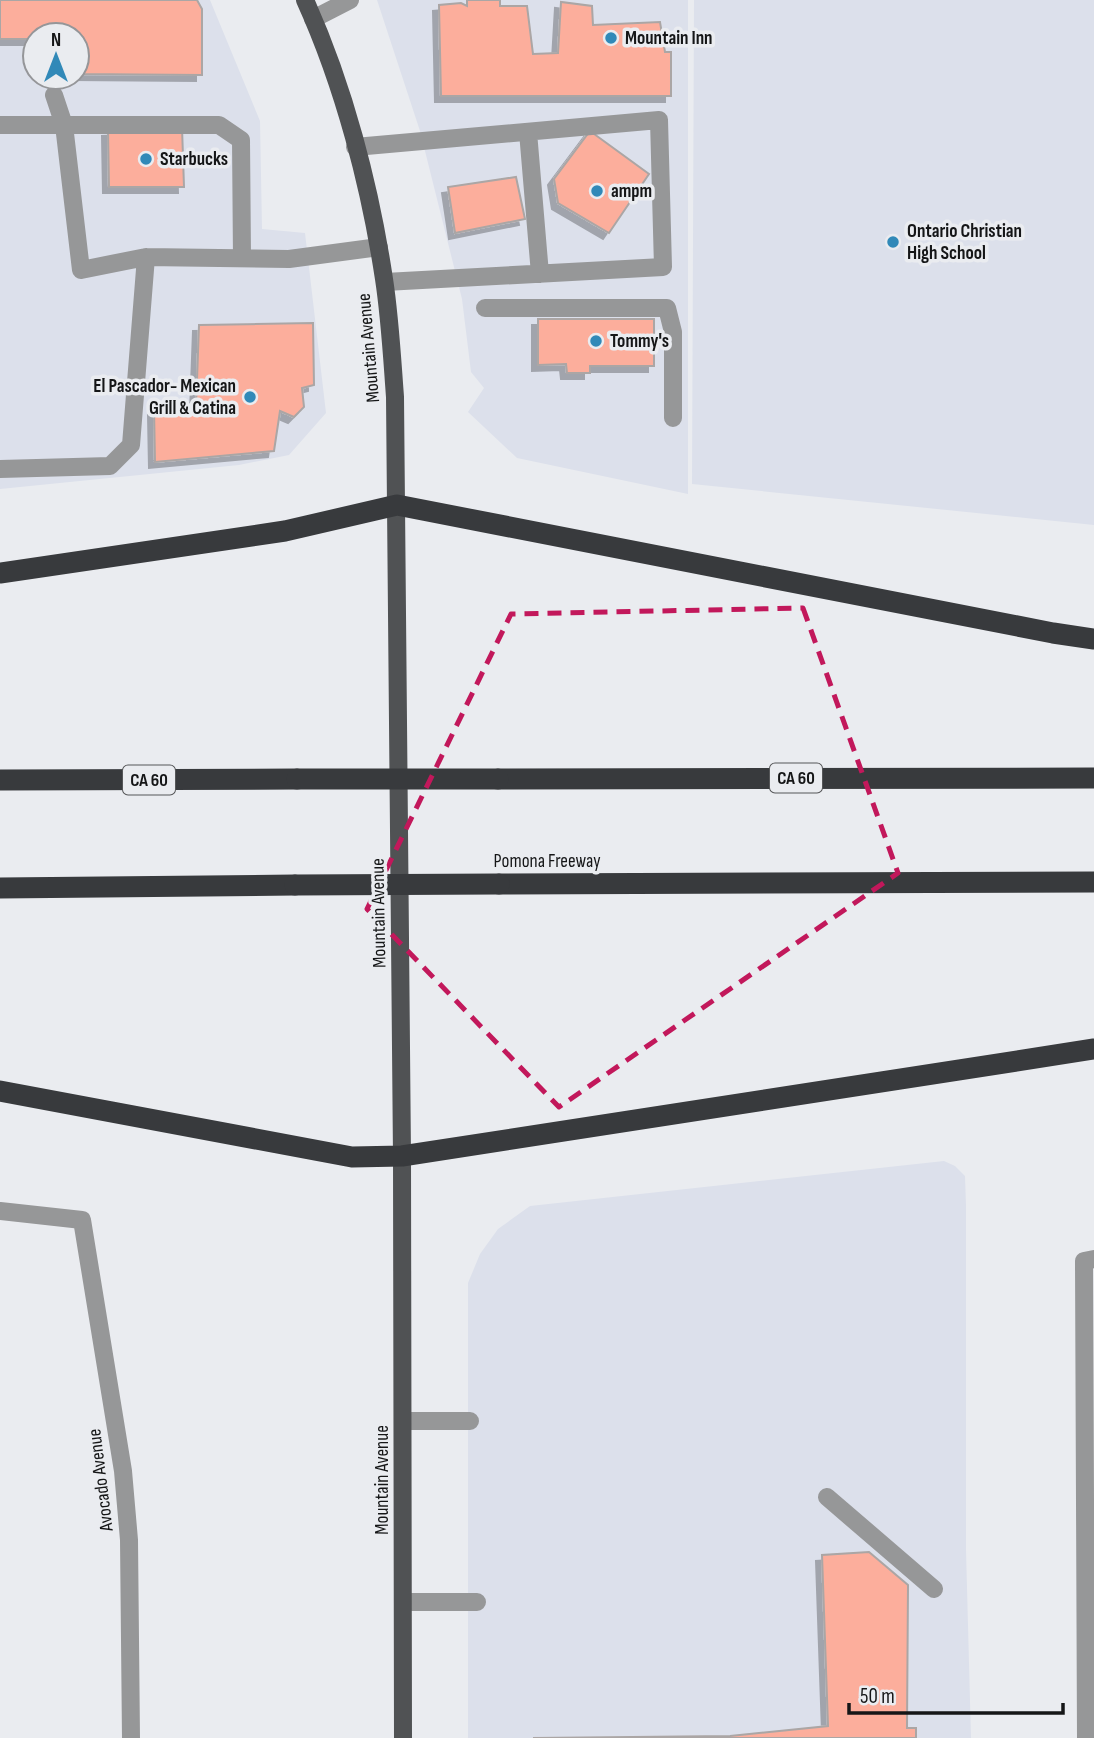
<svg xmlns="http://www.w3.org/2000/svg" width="1094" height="1738" font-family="'Sofia Sans Condensed',sans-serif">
	<defs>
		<filter id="shadow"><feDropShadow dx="-6" dy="6" stdDeviation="0" flood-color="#0004"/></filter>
	</defs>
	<rect width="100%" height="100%" fill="#eaecf0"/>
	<!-- built -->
	<path fill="#dce0eb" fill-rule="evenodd" d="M0,0H210L260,121L262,229L305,233L326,413L289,455L239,465L0,489ZM35,35H77V77H35Z
		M377,0H688V494L517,458L468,412L484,388L471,372L462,299L420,131Z
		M694,0H1094V525L692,484Z
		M944,1161L955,1166L965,1176L966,1206V1550L971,1738H468V1283L480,1254L498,1229L530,1206Z"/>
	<!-- building -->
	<path fill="#fcae9c" stroke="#aba6a5" stroke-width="2" filter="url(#shadow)" d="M0,0H197L202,9V75L77,74V35H35V39H0Z
		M467,0H500V6H527L533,54L558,53L561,2L592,6L593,25L660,22L665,52H671V96H441L439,5L461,3L467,6Z
		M182,127L184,187H109L108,130Z
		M590,131L649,174L609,233L558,203L554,179Z
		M516,177L525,219L455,233L448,187Z
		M538,319H654V366H590V373H567L566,364L538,365Z
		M313,323L314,385L302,388L304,407L294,417L280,411L274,451L155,462L154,409L196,407L199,325Z
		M869,1552L908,1585L907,1728H916V1738H533L730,1736L828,1726L822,1555Z"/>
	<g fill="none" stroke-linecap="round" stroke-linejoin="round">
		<!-- minor -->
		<path stroke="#969798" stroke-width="18" d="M313,19L350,0
			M54,95L64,125H219L241,140L242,258
			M0,125H64L81,270L146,257L289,259L379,247
			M528,132L540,274
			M355,147L659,120L663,267L385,282
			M485,308H667L673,332V418
			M0,469L110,466L131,445L146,257
			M0,1211L82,1220L123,1471L129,1540L131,1738
			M403,1421H470
			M827,1497L934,1589
			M403,1602H477
			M1086,1738L1084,1261L1094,1259"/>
		<!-- major -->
		<path stroke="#505254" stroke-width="18" d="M305,0C344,86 370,186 384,279C390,318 392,357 395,397L402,1156L403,1738"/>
		<!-- highway -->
		<path stroke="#383a3d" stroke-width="21" d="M0,573L285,531L397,505L1053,633L1094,639
			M498,779L1094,778
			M0,780L297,779
			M499,884L1094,882
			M0,888L295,885
			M0,1091L352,1157L402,1156L1094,1049"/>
		<!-- highway-bridge -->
		<path stroke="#383a3d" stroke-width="21" d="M297,779H498
			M295,885L499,884"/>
	</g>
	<!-- marked area -->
	<path fill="none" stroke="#c2185b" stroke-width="5" stroke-dasharray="14 9" stroke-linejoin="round" d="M803,608L898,873L559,1107L367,909L511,614Z"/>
	<!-- markers -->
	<g fill="#3189b8" stroke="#eaecf0" stroke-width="2.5">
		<circle cx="611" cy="38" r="7"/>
		<circle cx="146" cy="159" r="7"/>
		<circle cx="597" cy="191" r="7"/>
		<circle cx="893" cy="242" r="7"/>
		<circle cx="596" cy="341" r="7"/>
		<circle cx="250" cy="397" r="7"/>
	</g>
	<g text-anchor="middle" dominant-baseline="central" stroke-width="7" stroke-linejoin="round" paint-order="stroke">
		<!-- shield labels -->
		<g fill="#eaecf0" stroke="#555658" stroke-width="2">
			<rect x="770" y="763.5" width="52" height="29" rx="5"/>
			<rect x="123" y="765.5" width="52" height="29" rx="5"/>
		</g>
		<g font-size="18" font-weight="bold" fill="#151617">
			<text x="796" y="778">CA 60</text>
			<text x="149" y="780">CA 60</text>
		</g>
		<!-- poi labels -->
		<g font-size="19" font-weight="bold" fill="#151617" stroke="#eaecf0" text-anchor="start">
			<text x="625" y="38">Mountain Inn</text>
			<text x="160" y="159">Starbucks</text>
			<text x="611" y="191">ampm</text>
			<text x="907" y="231">Ontario Christian<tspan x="907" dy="22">High School</tspan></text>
			<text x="610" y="341">Tommy's</text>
			<text x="236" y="386" text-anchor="end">El Pascador- Mexican<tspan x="236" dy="22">Grill &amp; Catina</tspan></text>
		</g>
		<!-- street labels -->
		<g font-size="19" fill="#151617" stroke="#eaecf0">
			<text transform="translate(369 348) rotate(-95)">Mountain Avenue</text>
			<text x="547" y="861">Pomona Freeway</text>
			<text transform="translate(379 913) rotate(-91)">Mountain Avenue</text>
			<text transform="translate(101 1480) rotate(-97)">Avocado Avenue</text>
			<text transform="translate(382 1480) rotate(-90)">Mountain Avenue</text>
		</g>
	</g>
	<!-- north arrow -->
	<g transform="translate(56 56)"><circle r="33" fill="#eaecf0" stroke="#959699" stroke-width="2"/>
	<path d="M0-5L12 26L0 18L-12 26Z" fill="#3189b8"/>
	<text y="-10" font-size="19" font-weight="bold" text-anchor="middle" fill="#151617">N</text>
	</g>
	<!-- scale -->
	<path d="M849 1703v10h214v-10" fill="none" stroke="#151617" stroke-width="3.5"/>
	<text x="860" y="1703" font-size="21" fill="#151617" stroke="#eaecf0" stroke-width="5" paint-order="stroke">50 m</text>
</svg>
